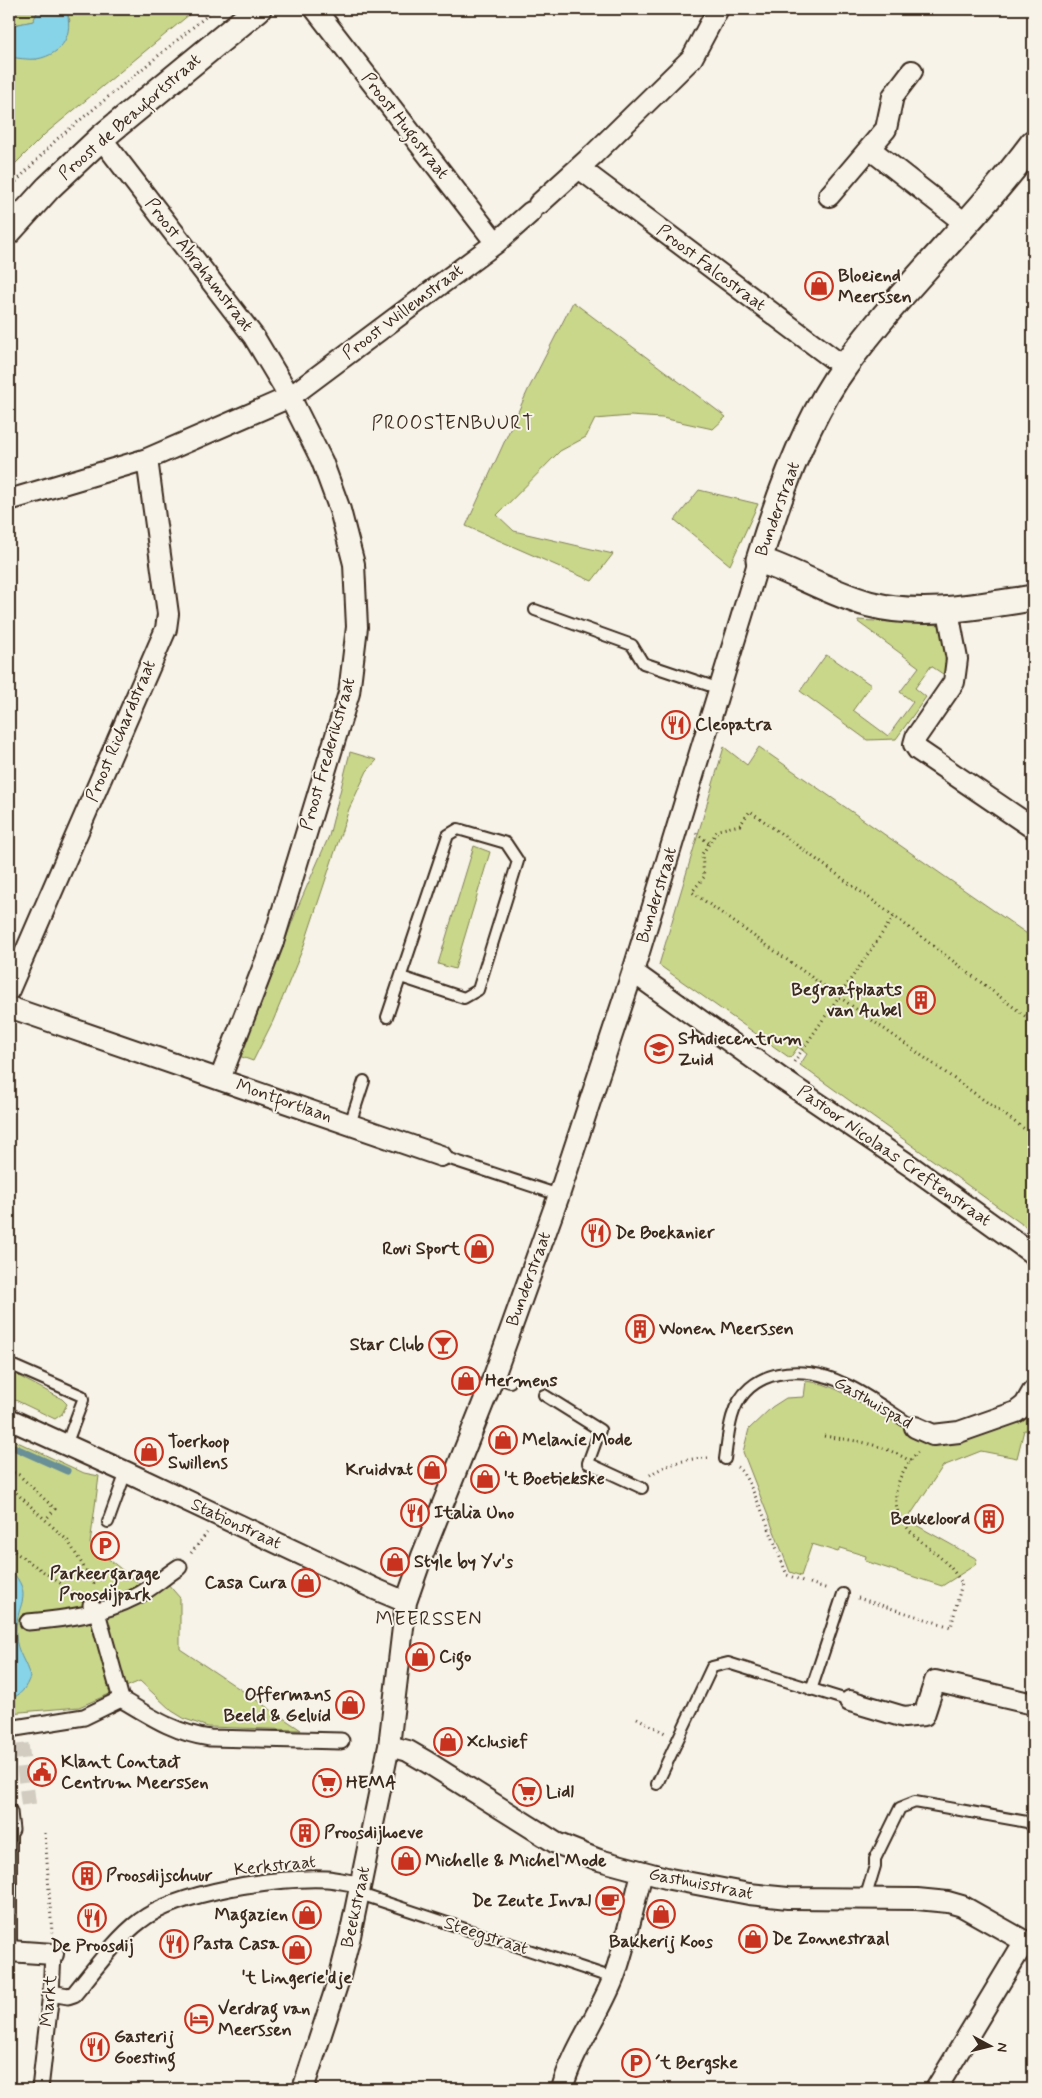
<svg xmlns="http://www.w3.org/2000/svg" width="1042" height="2098" font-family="Mynerve,sans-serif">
	<rect width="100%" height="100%" fill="#f7f3e8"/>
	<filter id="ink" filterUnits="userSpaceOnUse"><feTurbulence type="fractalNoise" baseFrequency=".02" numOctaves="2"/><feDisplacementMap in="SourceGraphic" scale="10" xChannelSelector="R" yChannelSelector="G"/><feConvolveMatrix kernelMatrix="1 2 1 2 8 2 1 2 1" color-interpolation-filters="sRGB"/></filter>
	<g filter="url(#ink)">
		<!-- green -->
		<path fill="#c9d78a" stroke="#828054" d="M9,9H37V13L34,21L9,26Z
			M66,9H196L45,134L9,170V57L37,59L70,21Z
			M573,302L726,417L713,429L662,418L630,416L595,419L586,437L560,451L497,515L514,531L613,554L592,581L466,526L528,390Z
			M699,490L758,504L730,565L675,520Z
			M858,620L942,625C945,642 952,659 943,674L931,666L915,688L926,697L896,739L867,740L800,691L826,655L832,658L871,685L853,710L888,736L913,702L900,692L919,667L858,622Z
			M724,747L747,765L759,747L1033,938V1232L800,1065L807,1054L798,1047L790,1058L659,965Z
			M350,752L377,760L367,771L349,809L303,948L273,1021L253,1061L239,1056L257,1015L297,909L329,836Z
			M474,846L490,852L455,969L438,964Z
			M9,1371L62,1399L67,1404L62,1414L55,1419L9,1397Z
			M806,1381L823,1384L838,1390L937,1446L967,1440L1016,1423L1033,1400V1431L1024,1430L1017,1458L981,1451L943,1466L907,1520L977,1559L975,1565L942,1586L865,1561L866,1556L840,1548L838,1552L812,1544L801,1576L790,1572L743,1452L749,1429L772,1407L786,1398L804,1397Z
			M9,1438L84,1473L99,1476L90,1544L152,1594L167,1583L180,1598V1649L301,1730L208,1727L185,1719L172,1711L140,1681L79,1707L9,1713Z"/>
		<!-- water -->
		<path fill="#87d3e7" stroke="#698f97" d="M37,9H66C74,33 64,54 37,59C28,60 17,58 9,57V26L33,21L37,13Z
			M9,1568C37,1598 14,1604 16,1636C16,1651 27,1663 30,1677C26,1687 21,1697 9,1698Z"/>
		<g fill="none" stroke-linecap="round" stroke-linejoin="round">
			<!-- stream -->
			<path stroke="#698f97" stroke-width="7" d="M9,1445L67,1471"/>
			<!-- pedestrian-tunnel -->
			<path stroke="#d1cbc0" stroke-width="15" stroke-dasharray="15 8" stroke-linecap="butt" d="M21,1744L29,1808"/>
			<defs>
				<path id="service" d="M535,610L632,645L643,663L720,689
					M387,1017L448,835L458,829L506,843L518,861L478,990L464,998L401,977
					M350,1124L364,1081
					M441,1156L559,1195
					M9,1364L82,1396L83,1400L66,1445
					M494,1376L510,1382
					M544,1395L600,1430L588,1463L642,1488
					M725,1459C727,1445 728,1431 732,1417C746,1367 803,1364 843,1383C867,1393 893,1414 915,1427
					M108,1522L126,1472
					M811,1690L843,1594
					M657,1784L712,1667L728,1663L850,1701
					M360,1894L613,1978
					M865,1899L875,1866V1859L900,1808L915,1802L1027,1822L1033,1826
					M11,1951V1830"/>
				<path id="pedestrian" d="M91,1605L97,1612L121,1699C151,1717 175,1733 210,1738L341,1741
					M28,1622C66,1619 102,1614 137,1596C152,1588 165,1576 179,1567
					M9,1729L84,1717L121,1699
					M9,1812L11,1830
					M51,1993L68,1996L74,1994C93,1971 117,1938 140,1921C177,1892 280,1876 327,1879C338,1880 350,1883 361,1884
					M40,2089L51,1993L53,1954"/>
				<path id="minor" d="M315,9L496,243
					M101,138L254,337L290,397L322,461L340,510L354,564L357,627L349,693L273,942L220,1079
					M870,149L966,224
					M579,168L844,367
					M829,196L886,129L893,96L912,71
					M539,204L594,154L692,58L718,9
					M9,500L147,459L290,397L496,243L531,212
					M948,611L957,659L954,682L916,737L914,744L918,750L1033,828
					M633,972L782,1079L912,1167L1033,1254
					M9,990L166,629L168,614L147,459
					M9,1007L441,1156
					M9,1419L126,1472L375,1589L406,1602
					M915,1427L933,1435L959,1432L1016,1412L1025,1405L1033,1391
					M850,1701L904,1717L924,1715L935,1681L1033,1704
					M389,1746L408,1751L427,1762L556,1843L599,1860L670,1879L749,1894L788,1898L917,1899L948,1902L962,1906L1033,1946
					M9,1951L53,1954
					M303,2089L339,1979L350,1936L389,1746L406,1602L422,1556L494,1376L559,1195L635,965L759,560
					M562,2089C573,2049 599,2016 614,1977C626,1944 633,1907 642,1873
					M936,2089L1025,1941"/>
				<path id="tertiary" d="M1033,143C975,221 902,287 845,366C806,419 778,498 759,560C796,572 831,594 869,604C923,618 979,606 1033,598
					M9,231L48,188L101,138L258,9"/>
			</defs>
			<!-- service casing -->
			<use href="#service" stroke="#3b2a1e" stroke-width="14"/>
			<!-- pedestrian casing -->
			<use href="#pedestrian" stroke="#3b2a1e" stroke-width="19"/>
			<!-- minor casing -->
			<use href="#minor" stroke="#3b2a1e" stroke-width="24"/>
			<!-- tertiary casing -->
			<use href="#tertiary" stroke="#3b2a1e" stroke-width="29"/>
			<!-- path -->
			<path stroke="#3b2a1e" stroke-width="3" stroke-dasharray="1 4" stroke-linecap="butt" d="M9,189L56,140L215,9
				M696,833L709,843
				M1033,1022L894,916L750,811L740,825L718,830L702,854L704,877L692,892L1033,1135
				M794,1062L894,916
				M824,1436C856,1441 881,1443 910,1461
				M737,1467C751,1475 779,1556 787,1575L803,1581
				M9,1471L19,1475L55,1509L46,1519
				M650,1475C666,1464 691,1457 711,1458
				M9,1486L68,1541L96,1587
				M9,1543L15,1552L76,1594
				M191,1553L207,1533
				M810,1583L828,1589
				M858,1598L951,1627L962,1583C957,1576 952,1568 945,1562C932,1549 913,1537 903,1522C887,1498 900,1470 918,1452
				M637,1718L665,1733
				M45,1833L52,1933"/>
			<!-- service -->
			<use href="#service" stroke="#f7f3e8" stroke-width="10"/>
			<!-- pedestrian -->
			<use href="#pedestrian" stroke="#f7f3e8" stroke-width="15"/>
			<!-- minor -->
			<use href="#minor" stroke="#f7f3e8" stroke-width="20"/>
			<!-- tertiary -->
			<use href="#tertiary" stroke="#f7f3e8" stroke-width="25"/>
		</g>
	</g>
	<!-- icons -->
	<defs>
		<symbol id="shop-ring" viewBox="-11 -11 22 22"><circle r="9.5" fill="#f7f3e8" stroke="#c8321e" stroke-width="1.5"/><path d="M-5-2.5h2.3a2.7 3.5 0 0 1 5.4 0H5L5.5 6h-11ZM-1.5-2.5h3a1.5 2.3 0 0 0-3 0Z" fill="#c8321e"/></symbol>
		<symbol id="restaurant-ring" viewBox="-11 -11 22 22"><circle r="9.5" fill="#f7f3e8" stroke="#c8321e" stroke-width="1.5"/><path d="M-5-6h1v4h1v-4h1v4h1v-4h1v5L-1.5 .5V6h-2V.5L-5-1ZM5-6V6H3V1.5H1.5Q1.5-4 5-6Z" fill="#c8321e"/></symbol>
		<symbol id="building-ring" viewBox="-11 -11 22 22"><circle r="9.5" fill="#f7f3e8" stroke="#c8321e" stroke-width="1.5"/><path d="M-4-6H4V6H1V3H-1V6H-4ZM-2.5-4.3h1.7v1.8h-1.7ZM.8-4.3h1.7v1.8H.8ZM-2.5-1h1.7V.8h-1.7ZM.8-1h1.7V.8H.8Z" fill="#c8321e"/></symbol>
		<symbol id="school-ring" viewBox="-11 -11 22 22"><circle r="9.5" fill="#f7f3e8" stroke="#c8321e" stroke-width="1.5"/><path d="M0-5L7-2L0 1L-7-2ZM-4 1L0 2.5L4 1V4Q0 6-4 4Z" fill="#c8321e"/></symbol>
		<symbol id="bar-ring" viewBox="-11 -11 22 22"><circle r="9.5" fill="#f7f3e8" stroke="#c8321e" stroke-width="1.5"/><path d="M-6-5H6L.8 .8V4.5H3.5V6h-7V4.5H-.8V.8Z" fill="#c8321e"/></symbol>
		<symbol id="parking-ring" viewBox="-11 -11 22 22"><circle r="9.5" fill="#f7f3e8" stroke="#c8321e" stroke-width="1.5"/><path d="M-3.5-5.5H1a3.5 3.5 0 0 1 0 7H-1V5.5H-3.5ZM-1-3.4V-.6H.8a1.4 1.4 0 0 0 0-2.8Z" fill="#c8321e"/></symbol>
		<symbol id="civic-ring" viewBox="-11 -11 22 22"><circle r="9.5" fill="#f7f3e8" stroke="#c8321e" stroke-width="1.5"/><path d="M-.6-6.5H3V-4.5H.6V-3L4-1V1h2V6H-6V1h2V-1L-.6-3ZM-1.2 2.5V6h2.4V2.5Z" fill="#c8321e"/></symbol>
		<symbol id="supermarket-ring" viewBox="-11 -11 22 22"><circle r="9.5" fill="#f7f3e8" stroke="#c8321e" stroke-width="1.5"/><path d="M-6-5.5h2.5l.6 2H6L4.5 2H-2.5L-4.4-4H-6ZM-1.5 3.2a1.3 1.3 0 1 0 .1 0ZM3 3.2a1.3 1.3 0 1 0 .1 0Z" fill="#c8321e"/></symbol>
		<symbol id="cafe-ring" viewBox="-11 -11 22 22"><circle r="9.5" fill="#f7f3e8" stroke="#c8321e" stroke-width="1.5"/><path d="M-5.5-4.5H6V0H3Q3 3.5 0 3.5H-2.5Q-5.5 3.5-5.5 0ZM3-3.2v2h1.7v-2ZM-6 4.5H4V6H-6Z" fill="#c8321e"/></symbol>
		<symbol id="hotel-ring" viewBox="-11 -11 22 22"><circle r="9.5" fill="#f7f3e8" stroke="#c8321e" stroke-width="1.5"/><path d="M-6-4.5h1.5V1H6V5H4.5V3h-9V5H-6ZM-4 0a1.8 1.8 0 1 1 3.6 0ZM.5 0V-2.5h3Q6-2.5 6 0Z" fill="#c8321e"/></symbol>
	</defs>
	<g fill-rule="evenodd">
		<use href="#shop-ring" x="803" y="270" width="32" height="32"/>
		<use href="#restaurant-ring" x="660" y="709" width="32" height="32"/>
		<use href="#building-ring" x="905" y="984" width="32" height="32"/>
		<use href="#school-ring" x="643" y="1033" width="32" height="32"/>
		<use href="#restaurant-ring" x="580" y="1217" width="32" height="32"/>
		<use href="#shop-ring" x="463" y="1233" width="32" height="32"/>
		<use href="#building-ring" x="624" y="1313" width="32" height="32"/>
		<use href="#bar-ring" x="427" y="1329" width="32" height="32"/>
		<use href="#shop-ring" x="450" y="1365" width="32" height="32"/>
		<use href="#shop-ring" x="487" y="1424" width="32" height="32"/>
		<use href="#shop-ring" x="133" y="1436" width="32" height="32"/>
		<use href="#shop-ring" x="416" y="1454" width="32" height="32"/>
		<use href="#shop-ring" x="469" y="1463" width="32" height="32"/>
		<use href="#restaurant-ring" x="399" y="1497" width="32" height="32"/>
		<use href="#building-ring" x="973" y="1503" width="32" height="32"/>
		<use href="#parking-ring" x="89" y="1530" width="32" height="32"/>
		<use href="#shop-ring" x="379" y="1546" width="32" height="32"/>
		<use href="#shop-ring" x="290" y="1567" width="32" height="32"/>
		<use href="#shop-ring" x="404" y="1641" width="32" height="32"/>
		<use href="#shop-ring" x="334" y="1689" width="32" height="32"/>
		<use href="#shop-ring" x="432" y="1726" width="32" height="32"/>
		<use href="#civic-ring" x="26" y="1756" width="32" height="32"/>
		<use href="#supermarket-ring" x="311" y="1767" width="32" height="32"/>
		<use href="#supermarket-ring" x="511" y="1776" width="32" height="32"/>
		<use href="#building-ring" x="289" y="1817" width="32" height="32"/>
		<use href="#shop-ring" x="390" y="1845" width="32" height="32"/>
		<use href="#building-ring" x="71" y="1860" width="32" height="32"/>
		<use href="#cafe-ring" x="594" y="1885" width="32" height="32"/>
		<use href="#shop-ring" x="645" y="1898" width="32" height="32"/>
		<use href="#shop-ring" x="291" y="1899" width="32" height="32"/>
		<use href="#restaurant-ring" x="76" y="1902" width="32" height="32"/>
		<use href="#shop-ring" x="737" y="1923" width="32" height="32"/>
		<use href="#restaurant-ring" x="158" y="1928" width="32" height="32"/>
		<use href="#shop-ring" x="281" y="1934" width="32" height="32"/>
		<use href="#hotel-ring" x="183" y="2003" width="32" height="32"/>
		<use href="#restaurant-ring" x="79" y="2031" width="32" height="32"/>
		<use href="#parking-ring" x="620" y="2047" width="32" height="32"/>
	</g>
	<g text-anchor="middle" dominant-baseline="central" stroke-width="4" stroke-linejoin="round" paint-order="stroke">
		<!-- street labels -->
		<g font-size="18" fill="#3b2a1e" stroke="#f7f3e8">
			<text transform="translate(130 117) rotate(-41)">Proost de Beaufortstraat</text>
			<text transform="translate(405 126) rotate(52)">Proost Hugostraat</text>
			<text transform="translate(199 265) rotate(52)">Proost Abrahamstraat</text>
			<text transform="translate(711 268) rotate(37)">Proost Falcostraat</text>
			<text transform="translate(403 312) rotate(-37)">Proost Willemstraat</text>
			<text transform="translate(778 509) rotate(-70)">Bunderstraat</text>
			<text transform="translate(121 731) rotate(-67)">Proost Richardstraat</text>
			<text transform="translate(328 754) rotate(-74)">Proost Frederikstraat</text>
			<text transform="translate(657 895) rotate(-73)">Bunderstraat</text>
			<text transform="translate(284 1101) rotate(19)">Montfortlaan</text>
			<text transform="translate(894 1156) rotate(35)">Pastoor Nicolaas Creftenstraat</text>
			<text transform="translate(529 1279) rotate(-70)">Bunderstraat</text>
			<text transform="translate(873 1403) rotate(30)">Gasthuispad</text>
			<text transform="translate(236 1524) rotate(25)">Stationstraat</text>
			<text transform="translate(275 1866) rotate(-6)">Kerkstraat</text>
			<text transform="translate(701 1884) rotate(11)">Gasthuisstraat</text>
			<text transform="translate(356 1907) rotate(-78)">Beekstraat</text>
			<text transform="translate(486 1936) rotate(18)">Steegstraat</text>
			<text transform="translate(49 2001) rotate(-85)">Markt</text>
		</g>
		<!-- poi labels -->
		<g font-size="18" font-weight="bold" fill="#3b2a1e" stroke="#f7f3e8" text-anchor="start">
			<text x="838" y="276">Bloeiend<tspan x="838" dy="21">Meerssen</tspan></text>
			<text x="695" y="725">Cleopatra</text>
			<text x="902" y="990" text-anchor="end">Begraafplaats<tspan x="902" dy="21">van Aubel</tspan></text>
			<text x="678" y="1039">Studiecentrum<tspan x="678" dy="21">Zuid</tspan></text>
			<text x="615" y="1233">De Boekanier</text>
			<text x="460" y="1249" text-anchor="end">Rovi Sport</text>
			<text x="659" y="1329">Wonen Meerssen</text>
			<text x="424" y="1345" text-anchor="end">Star Club</text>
			<text x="485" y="1381">Hermens</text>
			<text x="522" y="1440">Melanie Mode</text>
			<text x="168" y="1442">Toerkoop<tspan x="168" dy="21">Swillens</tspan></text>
			<text x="413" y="1470" text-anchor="end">Kruidvat</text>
			<text x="504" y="1479">'t Boetiekske</text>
			<text x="434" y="1513">Italia Uno</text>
			<text x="970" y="1519" text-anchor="end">Beukeloord</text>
			<text x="414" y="1562">Style by Yv's</text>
			<text x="105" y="1574" text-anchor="middle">Parkeergarage<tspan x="105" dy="21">Proosdijpark</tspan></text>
			<text x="287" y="1583" text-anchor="end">Casa Cura</text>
			<text x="439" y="1657">Cigo</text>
			<text x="331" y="1695" text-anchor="end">Offermans<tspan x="331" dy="21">Beeld &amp; Geluid</tspan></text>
			<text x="467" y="1742">Xclusief</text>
			<text x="61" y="1762">Klant Contact<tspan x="61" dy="21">Centrum Meerssen</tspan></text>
			<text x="346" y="1783">HEMA</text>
			<text x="546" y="1792">Lidl</text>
			<text x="324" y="1833">Proosdijhoeve</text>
			<text x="425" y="1861">Michelle &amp; Michel Mode</text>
			<text x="106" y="1876">Proosdijschuur</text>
			<text x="591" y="1901" text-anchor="end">De Zeute Inval</text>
			<text x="288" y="1915" text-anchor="end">Magazien</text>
			<text x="772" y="1939">De Zonnestraal</text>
			<text x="661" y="1942" text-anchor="middle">Bakkerij Koos</text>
			<text x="193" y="1944">Pasta Casa</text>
			<text x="92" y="1946" text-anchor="middle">De Proosdij</text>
			<text x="297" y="1978" text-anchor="middle">'t Lingerie'dje</text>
			<text x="218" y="2009">Verdrag van<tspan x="218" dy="21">Meerssen</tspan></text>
			<text x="114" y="2037">Gasterij<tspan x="114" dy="21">Goesting</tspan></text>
			<text x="655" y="2063">´t Bergske</text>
		</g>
		<!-- neighbourhood labels -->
		<g font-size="19" letter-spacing="1" fill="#3b2a1e" stroke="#f7f3e8">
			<text x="453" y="423">PROOSTENBUURT</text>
		</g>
		<!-- quarter labels -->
		<g font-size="20" letter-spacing="1" fill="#3b2a1e" stroke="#f7f3e8">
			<text x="429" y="1619">MEERSSEN</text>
		</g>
	</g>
	<!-- margin -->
	<rect width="1042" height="2098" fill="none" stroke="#f7f3e8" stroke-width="30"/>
	<rect x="15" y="15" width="1012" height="2068" fill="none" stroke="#3b2a1e" stroke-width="2" filter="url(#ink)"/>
	<!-- north arrow -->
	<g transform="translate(990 2046) rotate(97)" stroke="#f7f3e8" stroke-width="4" paint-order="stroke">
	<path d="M0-4L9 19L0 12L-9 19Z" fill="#3b2a1e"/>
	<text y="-8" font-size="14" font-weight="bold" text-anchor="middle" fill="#3b2a1e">N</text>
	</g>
</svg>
